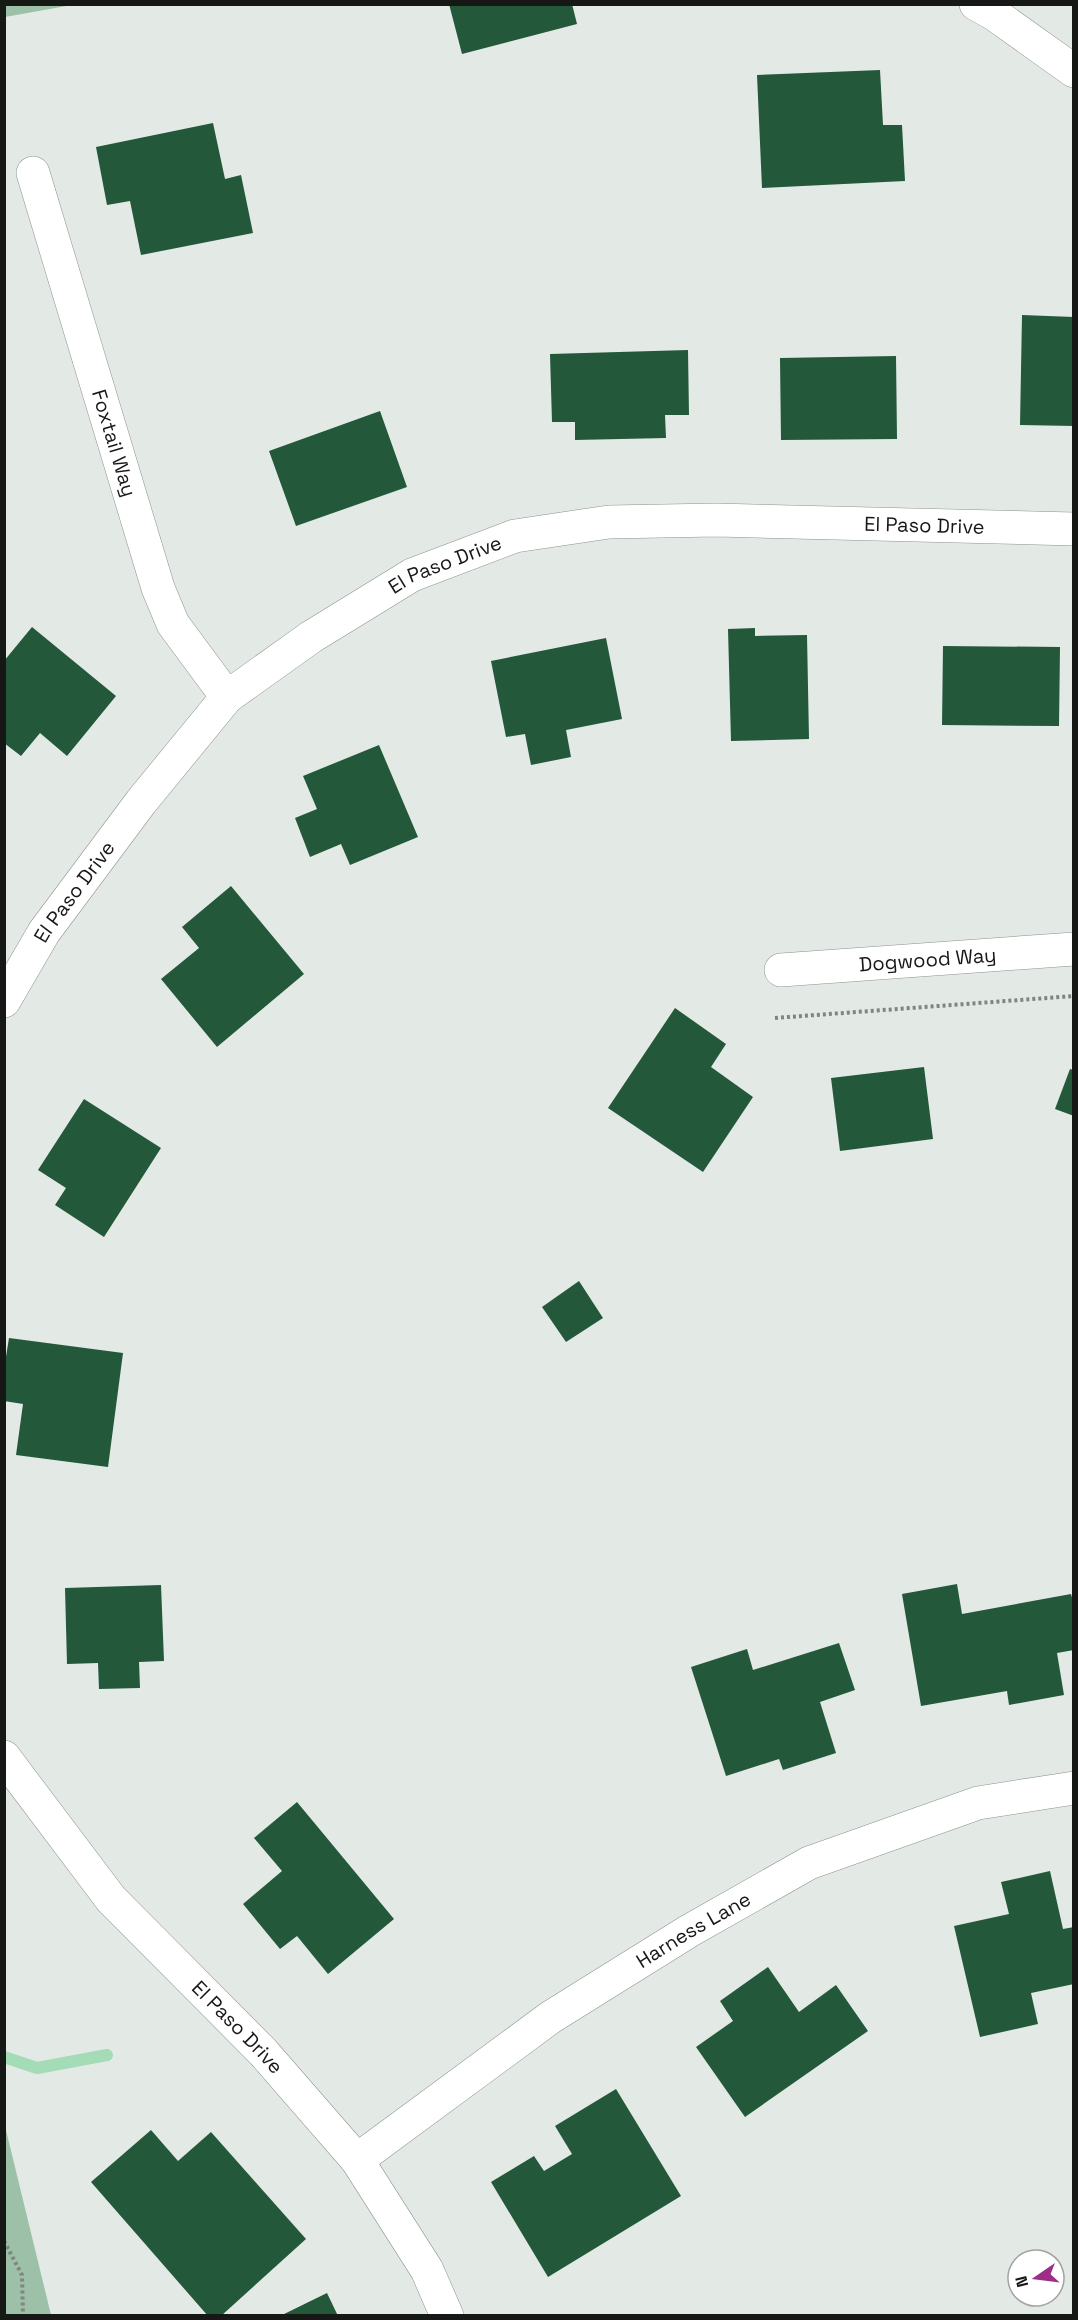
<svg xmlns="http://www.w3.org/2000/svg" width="1078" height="2320" font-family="'Space Grotesk',sans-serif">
	<rect width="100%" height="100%" fill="#e3e9e5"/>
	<!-- green -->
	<path fill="#9dc0a9" d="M5,4H72V5L5,17Z
		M5,2126L51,2315H5Z"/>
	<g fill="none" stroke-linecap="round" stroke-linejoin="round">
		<!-- stream -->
		<path stroke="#a4dcb8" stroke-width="12" d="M4,2057L37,2068L107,2055"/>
	</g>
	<!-- building -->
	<path fill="#23583a" d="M449,4H572L577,24L462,54Z
		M880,70L883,125H902L905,181L762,188L757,75Z
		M213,123L225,179L241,175L253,233L141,255L130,201L107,205L96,147Z
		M1022,315L1074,317V426L1020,425Z
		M688,350L689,415H665L666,438L575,440V422H552L550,354Z
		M896,356L897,439L781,440L780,358Z
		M380,411L407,487L296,526L269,451Z
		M32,627L116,696L67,756L40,733L21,756L4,743V661Z
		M755,628V636L807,635L809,739L731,741L728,629Z
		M606,638L622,719L566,730L571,757L531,765L525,734L506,737L491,661Z
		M943,646L1060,647L1059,726L942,725Z
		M379,745L418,837L350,865L341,844L310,857L295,818L317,809L303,776Z
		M231,886L304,974L217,1047L161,979L199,948L182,927Z
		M675,1008L726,1044L711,1067L753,1097L703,1172L608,1108Z
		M924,1067L933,1139L840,1151L831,1078Z
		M1070,1069L1074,1070V1116L1055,1109Z
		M84,1099L161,1148L104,1237L55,1205L66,1188L38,1170Z
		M579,1281L603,1318L566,1342L542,1307Z
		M9,1338L123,1353L108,1467L16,1455L23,1404L4,1401V1369Z
		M957,1584L962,1614L1071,1594L1074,1605V1650L1057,1653L1064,1695L1009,1705L1007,1691L921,1706L902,1594Z
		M161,1585L164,1661L139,1662L140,1688L99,1689L98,1663L67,1664L65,1588Z
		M839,1643L855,1690L820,1702L836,1753L783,1770L779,1759L726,1776L691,1667L747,1649L753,1670Z
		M297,1802L394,1919L328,1974L297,1936L280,1949L243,1904L282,1871L254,1838Z
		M1050,1871L1063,1929L1074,1927V1984L1031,1993L1038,2024L980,2037L954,1926L1009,1914L1001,1882Z
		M768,1967L799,2012L836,1985L868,2031L745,2117L696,2047L733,2021L720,2001Z
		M616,2089L681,2196L548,2277L491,2182L534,2156L544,2171L572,2154L555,2126Z
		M151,2130L178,2161L211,2132L306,2239L221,2316H208L91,2182Z
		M327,2293L338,2316H280Z"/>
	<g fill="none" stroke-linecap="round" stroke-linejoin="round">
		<defs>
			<g id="minor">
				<path d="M976,4L994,14L1074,71"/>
				<path id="s1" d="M33,173L158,588L173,624L227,697"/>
				<path id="s2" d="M781,970L1074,949"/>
				<path id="s3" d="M4,1001L44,932L141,802L227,697L311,637L412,575L515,536L609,522L716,520L1074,529"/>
				<path id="s4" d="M4,1757L111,1899L263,2052L357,2160L427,2270L447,2316"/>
				<path id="s5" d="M357,2160L551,2017L689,1931L809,1863L978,1803L1074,1788"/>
			</g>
		</defs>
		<!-- minor casing -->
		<use href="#minor" stroke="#8d938f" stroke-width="34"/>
		<!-- path -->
		<path stroke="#818582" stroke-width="4" stroke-dasharray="3 3" stroke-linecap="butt" d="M775,1018L1074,996
			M4,2241L22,2275L23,2316"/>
		<!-- minor -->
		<use href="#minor" stroke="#fff" stroke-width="33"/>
	</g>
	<g text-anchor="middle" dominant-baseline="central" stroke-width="6" stroke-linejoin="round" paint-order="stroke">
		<!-- street labels -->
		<g font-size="20" fill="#161816" stroke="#fff">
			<text stroke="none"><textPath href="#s1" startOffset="282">Foxtail Way</textPath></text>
			<text stroke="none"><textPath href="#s3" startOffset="1120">El Paso Drive</textPath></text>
			<text stroke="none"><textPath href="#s3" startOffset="634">El Paso Drive</textPath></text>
			<text stroke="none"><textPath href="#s3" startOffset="130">El Paso Drive</textPath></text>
			<text stroke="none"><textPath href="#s2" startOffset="147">Dogwood Way</textPath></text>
			<text stroke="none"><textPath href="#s5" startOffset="408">Harness Lane</textPath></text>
			<text stroke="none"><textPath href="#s4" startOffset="358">El Paso Drive</textPath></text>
		</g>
	</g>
	<!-- border -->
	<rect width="1078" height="2320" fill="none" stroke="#161816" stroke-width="12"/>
	<!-- north arrow -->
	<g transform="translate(1036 2278) rotate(256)"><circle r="28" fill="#ffffff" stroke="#a2a3a2" stroke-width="1.5"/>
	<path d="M0-4.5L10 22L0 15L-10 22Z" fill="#9e2d8a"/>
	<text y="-9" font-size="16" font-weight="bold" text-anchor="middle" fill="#161816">N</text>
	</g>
</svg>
